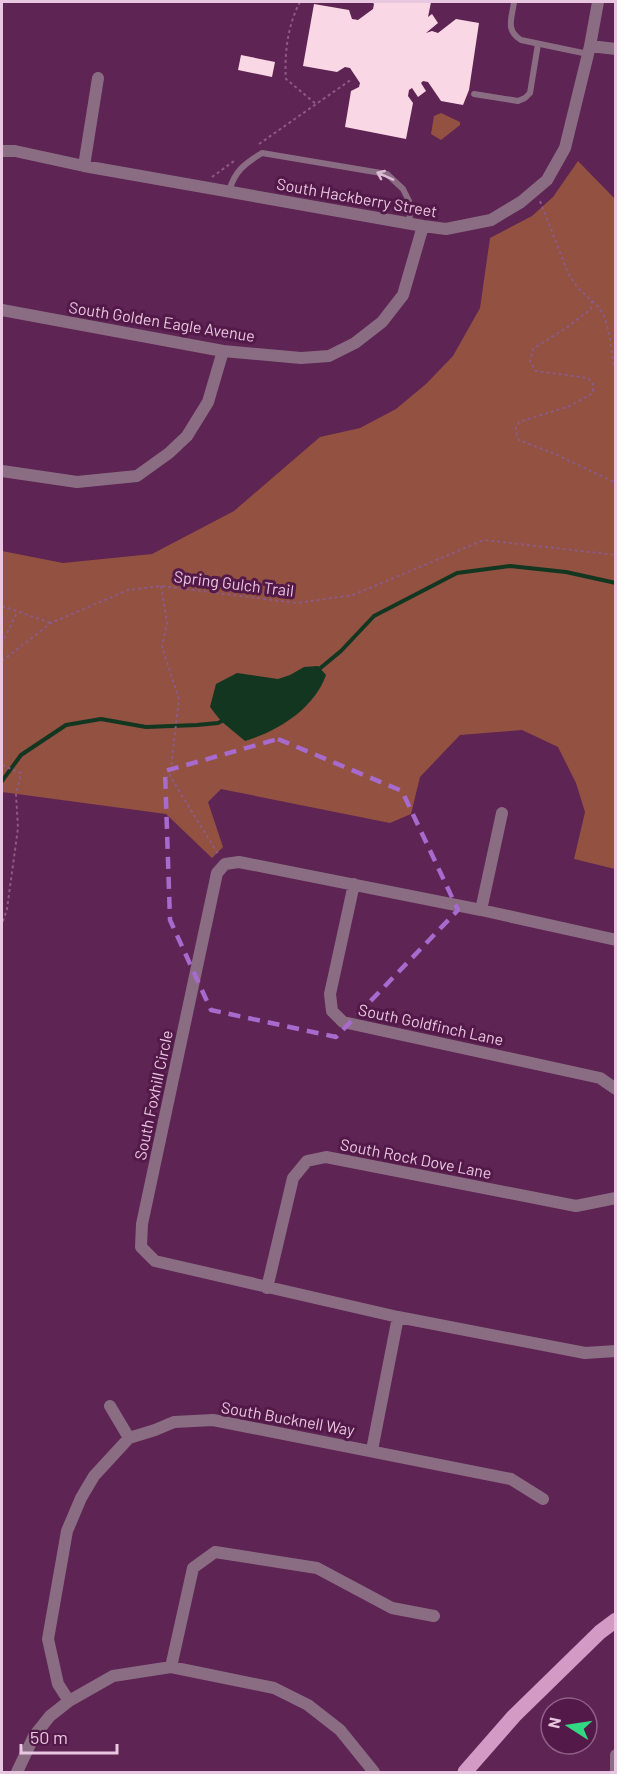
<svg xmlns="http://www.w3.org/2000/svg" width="617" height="1774" font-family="Barlow,sans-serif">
	<rect width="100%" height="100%" fill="#5e2454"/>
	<!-- green -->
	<path fill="#925141" d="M441,113L460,122V125L441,140L431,134L434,116Z
		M578,161L615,199V869L574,859L585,812L576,783L558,747L522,730L460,735L420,777L411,814L390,823L221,789L208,802L223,847L212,858L166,814L2,792V551L63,563L152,554L234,511L320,437L360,428L396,409L426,384L453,356L480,308L490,238L532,216L553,197Z"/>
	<!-- water -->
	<path fill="#133621" d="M318,666L326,675C314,709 278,731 245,741L221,721L210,707L216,684L237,673L278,679L290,675L304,667Z"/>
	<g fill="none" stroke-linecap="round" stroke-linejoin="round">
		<!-- stream -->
		<path stroke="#133621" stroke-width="4" d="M318,670L341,651L374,616L457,573L510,566L566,572L616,583
			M2,781L21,755L66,725L101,719L146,727L197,725L218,723L224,720"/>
	</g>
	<!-- building -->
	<path fill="#fad7e4" d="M372,2H431L428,17L432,14L438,23L426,33L432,31L438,33L456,19L479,23L469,90L463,105L441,101L428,82L423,81L421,83L426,91L418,97L412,88L409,90L408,96L413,103L406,139L345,127L351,91L359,87L360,83L350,68L345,67L337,72L303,66L314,4L349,10L352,19L358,20L373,9L374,4Z
		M241,55L275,62L272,77L238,70Z"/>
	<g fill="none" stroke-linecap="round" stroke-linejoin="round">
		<!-- path -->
		<path stroke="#8d5a83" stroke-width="2" stroke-dasharray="3 3" stroke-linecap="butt" d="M300,2C288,24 284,54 286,79L316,104
			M259,144L352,79
			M212,177L234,161
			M540,201L568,273L577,287L592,301L591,309L566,328L533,349L530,362L536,371L588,378L593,384V393L570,406L519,422L515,430L519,440L555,454L616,483
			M592,301C612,315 610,353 616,376
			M161,586L167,623L162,647L179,699L170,776L218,854
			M2,606L51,623
			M2,644L17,612
			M2,661L51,623L128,590L161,586L297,603L353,595L484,540L616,555
			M2,765L21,773L16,794L18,828L7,909L2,924"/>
		<!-- lane -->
		<path stroke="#8a6d83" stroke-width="6" d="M514,2C512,18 505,30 521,40L588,54
			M474,94L518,101L525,98L530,93L538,44
			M229,191C235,171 244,164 262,153L387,174L403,189L409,201L410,223"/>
		<!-- street -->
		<path stroke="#8a6d83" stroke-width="12" d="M590,46L616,49
			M2,151H15L84,166L423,226L446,229L491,220L521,202L547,180L565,148L590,46L598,2
			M84,166L98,78
			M2,310L223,351L301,358L329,356L355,343L382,322L403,295L423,226
			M2,471L77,482L137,476L169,453L187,436L208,402L223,351
			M354,884L330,994L332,1011L343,1022L600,1078L616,1089
			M481,910L502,813
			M616,940L481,910L239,862L225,864L217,873L142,1224L141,1247L155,1261L398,1317L585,1353L616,1351
			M267,1288L293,1178L307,1161L326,1157L576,1206L616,1198
			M110,1406L129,1438
			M372,1450L398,1317
			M171,1667L193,1568L215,1552L317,1568L392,1608L434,1616
			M69,1701L58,1684L48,1639L67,1531L81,1498L94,1476L129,1438L155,1430L174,1422L213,1420L511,1479L543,1499
			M616,1755V1770
			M17,1772L34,1736L50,1716L69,1701L113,1676L171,1667L274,1688L308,1705L340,1730L374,1772"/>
		<!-- primary -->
		<path stroke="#d39ac6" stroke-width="15" d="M465,1772L514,1716L600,1632L616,1620"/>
	</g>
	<!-- one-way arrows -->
	<defs><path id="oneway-shaft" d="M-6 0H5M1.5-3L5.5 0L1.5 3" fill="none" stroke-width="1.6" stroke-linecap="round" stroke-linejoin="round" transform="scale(1.5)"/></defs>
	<use stroke="#dcbad3" href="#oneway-shaft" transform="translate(385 176) rotate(-156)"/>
	<!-- marked area -->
	<path fill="none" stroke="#a76acd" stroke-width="4.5" stroke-dasharray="12 8" stroke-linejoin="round" d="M278,739L402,791L458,910L336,1037L211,1010L170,920L165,771Z"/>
	<g text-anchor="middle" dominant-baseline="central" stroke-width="6" stroke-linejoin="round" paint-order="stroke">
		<!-- street labels -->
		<g font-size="16" fill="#eac7e1" stroke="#521949">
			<text transform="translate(357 197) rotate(10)">South Hackberry Street</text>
			<text transform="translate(162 321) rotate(9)">South Golden Eagle Avenue</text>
			<text transform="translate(234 583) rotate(7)">Spring Gulch Trail</text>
			<text transform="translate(431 1024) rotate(12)">South Goldfinch Lane</text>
			<text transform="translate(153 1095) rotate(-78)">South Foxhill Circle</text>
			<text transform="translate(416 1158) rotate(11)">South Rock Dove Lane</text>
			<text transform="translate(288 1418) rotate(10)">South Bucknell Way</text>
		</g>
	</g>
	<!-- border -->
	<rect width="617" height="1774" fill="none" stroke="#eac7e1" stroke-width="6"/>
	<!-- north arrow -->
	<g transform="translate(569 1726) rotate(282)"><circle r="28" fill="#521949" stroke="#8f5f86" stroke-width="1.5"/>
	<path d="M0-4.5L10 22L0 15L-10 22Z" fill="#33d882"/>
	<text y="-9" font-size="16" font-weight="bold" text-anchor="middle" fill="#eac7e1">N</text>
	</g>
	<!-- scale -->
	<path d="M21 1744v9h96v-9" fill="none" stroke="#eac7e1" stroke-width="3"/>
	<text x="30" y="1744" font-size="18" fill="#eac7e1" stroke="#521949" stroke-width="4.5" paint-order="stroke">50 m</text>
</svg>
